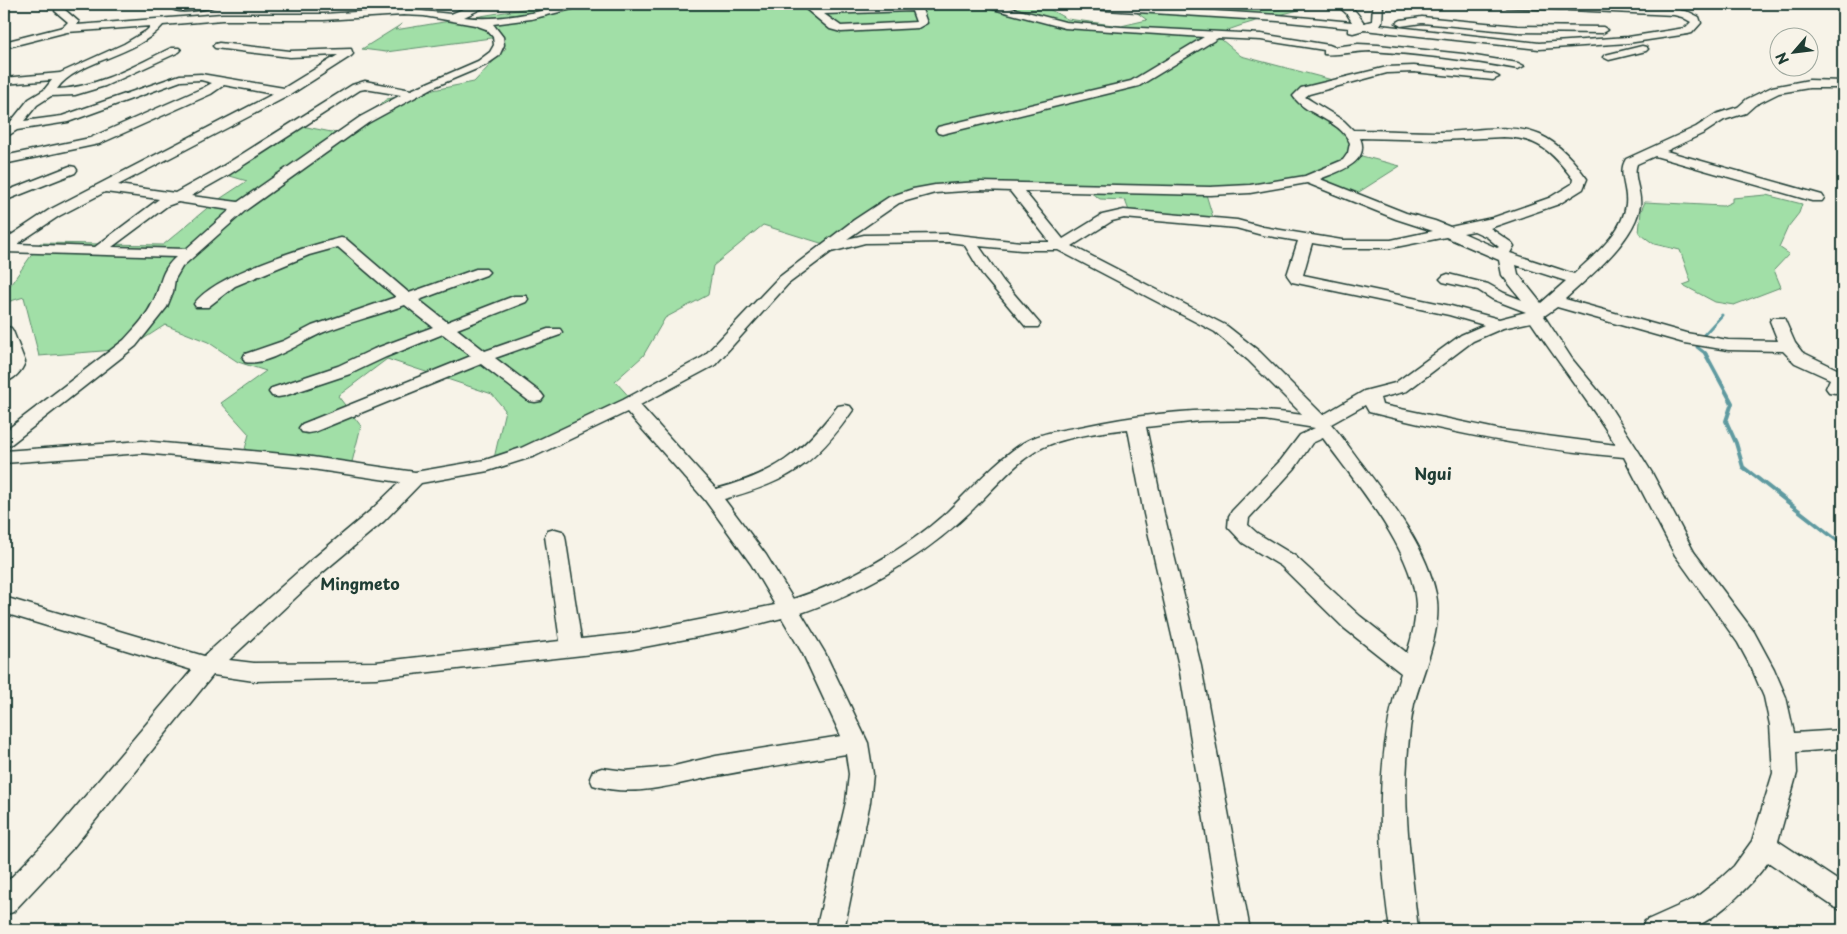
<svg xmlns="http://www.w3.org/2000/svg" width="1847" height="934" font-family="'Playpen Sans',sans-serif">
	<rect width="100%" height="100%" fill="#f7f3e8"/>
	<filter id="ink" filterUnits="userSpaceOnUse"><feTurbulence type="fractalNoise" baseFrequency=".02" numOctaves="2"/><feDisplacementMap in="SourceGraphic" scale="10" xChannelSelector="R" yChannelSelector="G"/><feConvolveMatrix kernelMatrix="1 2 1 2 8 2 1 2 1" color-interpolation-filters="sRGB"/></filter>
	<g filter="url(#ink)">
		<!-- green -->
		<path fill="#a1dfa7" stroke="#608e6e" d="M554,4H1040L1067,19L1121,26L1147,20L1125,4H1319C1285,15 1249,20 1216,35L1241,56L1340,82L1305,94L1324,111L1357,134L1358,155L1400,166L1351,197L1311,179L1205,191L1215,224L1132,219L1125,200L1100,199L1082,187H966L896,199L827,245L763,225L713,266L708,295L665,318L643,356L615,381L633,401L493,463L505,410L492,394L387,359L338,396L361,426L351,466L244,453L249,434L221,403L266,371L238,362L208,342L165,325L134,345L115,350L39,356L24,297L4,303V294L40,243L163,245L212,204L247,181L213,171L292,124L341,134L387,99L474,82L506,48L491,38L386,52L362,49L402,24L395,30Z
			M1766,195L1802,204L1799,213L1788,227L1779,247L1789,254L1774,270L1781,287L1734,305L1715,302L1683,285L1691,282L1680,250L1654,244L1639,233L1641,211L1645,202L1723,206L1732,202V198Z"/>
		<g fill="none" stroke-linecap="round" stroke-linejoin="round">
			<!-- stream-far1 -->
			<path stroke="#5f9aa0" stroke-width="3" d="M1701,338L1722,315
				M1700,341L1697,347L1706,354"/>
			<!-- stream -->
			<path stroke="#5f9aa0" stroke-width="4" d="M1705,353L1732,403L1726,421L1736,443L1743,467L1843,545"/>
			<defs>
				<path id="minor" d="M58,4H68L65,10L79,22L77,25L222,14H324L403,9L451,14L475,4H488L487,6L464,17C486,20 509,17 531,13C549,9 566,3 585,4L584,6L531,19L493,24L503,37L504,45L499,56L486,65L434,87L368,123L246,210L182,267L175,279L173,292L167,307L136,346L10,445L4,447V432L124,340C135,328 146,317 153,302C162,285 159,272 176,257L4,252V240L49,210L273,94L224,85L211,94L99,144L4,164V156L90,138L203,88L212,83L201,80L181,81L68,122L17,130L9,135L5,134L4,124H9L29,99L44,90L52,80L4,84V78L60,73L124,44L146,31L151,26L67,32L4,48V42L63,27L68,22L55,11ZM403,15L424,16L475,25L486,29L493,37L494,45L490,52L478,61L411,90L365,81L352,85L220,168L175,193L118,185L290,95L351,56L353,54L351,49L290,51L219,43L215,44L213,46L215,48L290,57L338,55L284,88L201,74L180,75L62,116L24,121L37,105L51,96L75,95L105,86L179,52L181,50L179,48H171C136,65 97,88 57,89C77,60 136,57 163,25L222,20H324ZM365,89L401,95L360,117L238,202L191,196L230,174L360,90ZM105,192L159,199L95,247L17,244L59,216ZM178,202L230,210L186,249L112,247L167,206Z
					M193,4H218C212,9 179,14 173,9L174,7Z
					M800,4H811L816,8L920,4L927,23L918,28L841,32L830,29ZM912,11L916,22L841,26L824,14Z
					M981,4H997L1065,22L1121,27L1261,34L1329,45L1334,47L1358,44L1378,45L1463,54L1518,63L1524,66L1518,69C1470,60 1419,54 1370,51C1358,51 1332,56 1324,54V50L1261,40L1218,38L1139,86L942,134L938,133L936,130L938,127L1131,81L1204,37L1065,28L982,6Z
					M1054,4H1103L1278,15L1352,22L1347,14L1336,4C1351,3 1356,11 1364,23L1372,21L1373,4H1383L1382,22L1380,25L1539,43L1628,37L1685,28L1691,22L1682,17L1674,15L1507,7L1502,4H1566L1674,9L1689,12L1699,17L1701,23L1692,33L1688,34L1628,43L1539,49L1364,30L1353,33L1349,32V28L1278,21L1059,7Z
					M1422,17L1517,26L1603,27L1608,30L1603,33L1517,32L1422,23L1401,26L1396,23L1401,20Z
					M1642,46L1646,47L1648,49L1646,51L1609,60L1603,57L1605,55Z
					M1414,66L1493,74L1499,77L1493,80L1414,72L1387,73L1309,94L1305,97L1344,121L1353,130C1383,130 1412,132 1441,132C1473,132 1510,122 1540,135C1560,144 1574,161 1587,179L1583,189L1559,204L1490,228L1512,243L1514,246L1510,253L1574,274C1594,255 1623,233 1626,204C1628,188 1617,173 1626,159L1696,127L1716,114L1738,107L1747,99L1772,87L1809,80L1843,81V88H1809L1779,93L1755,105L1746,113L1724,120L1704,133L1666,151L1822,195L1824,198L1822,201H1812L1655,156L1637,164C1632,177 1642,192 1640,206C1634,241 1590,276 1565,299L1686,333L1728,340L1778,341L1770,321L1772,318H1784L1795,343L1802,352L1843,372V389L1841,392L1835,393L1829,392L1826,388L1830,379L1795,363L1783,351L1728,350L1684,343L1557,307L1544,316L1572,359L1605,399L1639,452L1652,473L1694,552L1754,632L1774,669L1786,697L1794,733L1843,730V748L1796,752L1797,773L1778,841L1843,884V911L1834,907L1768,862C1753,884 1712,925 1685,930C1671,933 1655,930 1641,930L1645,921L1694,899L1721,878L1734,866L1752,841L1773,773L1770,725L1764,697L1752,669L1738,643L1675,555L1624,457C1537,450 1453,433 1369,412L1365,405L1331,424C1342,436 1351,450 1361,463C1390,501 1426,546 1436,594C1443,630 1423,670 1414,704C1411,719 1409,734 1408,749C1402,810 1412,870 1418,930H1390C1378,845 1374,756 1401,673L1344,628L1281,566L1243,543L1228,527L1229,516L1232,511L1281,460L1300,435L1315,428L1264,420L1200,421L1146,427L1164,514L1201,666L1250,930H1222L1179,666L1144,514L1128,429C1101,432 1060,437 1036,451C1008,468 984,501 958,523C913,563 858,593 801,613L825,653L868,743L873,774L870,802L844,930H816L846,802L849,774L846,754C803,761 760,768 717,776C677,783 634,799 593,785L590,778L593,771L602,768L625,771L670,767L716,756L841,736L803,654L782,618L739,629L628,650L376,678L254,681L213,675L72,849L13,912L4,915V885L54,833L192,670L4,613V597L204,656L309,562L370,511L400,482L305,468L142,453L4,463V451L142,441L305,456L415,472L485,460L521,448L623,400L703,357L778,278L854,220L889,197L913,189L935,185L980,182L1210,187L1250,185L1305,176L1343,160L1348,153L1350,143C1340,119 1306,116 1293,96L1301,88L1387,67ZM1503,137C1539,138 1552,152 1573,179L1572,184L1549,198L1492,218L1450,227L1435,221L1406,213L1320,179C1337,172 1371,163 1360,138L1442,140ZM1307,183L1396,219L1433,231L1391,240H1342L1263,227L1237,220L1124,210L1102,215L1063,239L1024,191L1210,195L1250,193ZM980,190L1010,191L1050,242H1021L949,234L864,235L847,239L899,203L935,193ZM1124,218L1236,228L1262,235L1298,241L1287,275L1292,282L1449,315L1484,325L1461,335L1395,383L1364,391L1323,415L1260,352L1227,326L1072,246L1112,221ZM1474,231L1487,237L1499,247L1497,248L1463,233ZM1446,237L1499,260L1502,275L1522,300L1504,293L1488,284L1448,274L1443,276L1440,279L1443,282L1478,290L1492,299L1526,312L1499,319L1451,306L1303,275L1312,243L1342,248H1391ZM949,242L964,244L984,277L1026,327H1038L1040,324L1003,281L979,246L1021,250H1058L1215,332L1248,360L1303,415C1231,405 1156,411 1085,426C1064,430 1041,432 1023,443C995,461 971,489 947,512C905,550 847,582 793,599L766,555L724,499C788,482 815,465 853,410L850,406L844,405L838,406C800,455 776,473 716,489L640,405L715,365L788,284L831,252L865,243ZM1516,265L1566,281L1541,303L1518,274ZM1531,322C1559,364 1590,403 1616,445L1501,430L1382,405L1380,398L1407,391L1473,341L1503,328ZM627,412L705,500L751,564L775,605L628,634L581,639L565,536L562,531L555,529L548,531L545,536L560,641L376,662L254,663L229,660L323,572L384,521L421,483L488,471L535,456ZM1323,438C1354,481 1413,549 1416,604C1416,620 1412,638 1407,653L1360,616L1295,556L1257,533L1248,525L1249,518L1295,468L1312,443Z
					M70,166L75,167L77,170L75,173L4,201V192Z
					M341,238L346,239L409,293L476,269H486L489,272L486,275L419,300L447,322L514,296H526L528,299L526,302L457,329L485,351L548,329H560L562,332L560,335L495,358L541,393L544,397L541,401L535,402L529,401L481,364L314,432L308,433L302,432L299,428L302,424L471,356L443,334L386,357L350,374L284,396L278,397L272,396L269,392L272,388L338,366L374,349L433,327L405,305C378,315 350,322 324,332C304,340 267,367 245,362L243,358L245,354L283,341L312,326L396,297L338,247L309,255L235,286L208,307H196L194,304C214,275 306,246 341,238Z
					M4,326L11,328L13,331L25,362C22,371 14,380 4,382V368L9,362L4,349Z"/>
			</defs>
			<!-- minor casing -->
			<use href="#minor" stroke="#1f3d34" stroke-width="3"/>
			<!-- minor -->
			<use href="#minor" fill="#f7f3e8" fill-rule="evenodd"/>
		</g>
	</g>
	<g text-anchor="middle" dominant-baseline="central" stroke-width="4" stroke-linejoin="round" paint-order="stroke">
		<!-- neighbourhood labels -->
		<g font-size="16" font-weight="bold" fill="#1f3d34" stroke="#f7f3e8">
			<text x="1433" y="473">Ngui</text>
			<text x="360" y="583">Mingmeto</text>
		</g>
	</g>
	<!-- margin -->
	<rect width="1847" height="934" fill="none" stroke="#f7f3e8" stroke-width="20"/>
	<rect x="10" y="10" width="1827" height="914" fill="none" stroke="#1f3d34" stroke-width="2" filter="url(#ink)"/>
	<!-- north arrow -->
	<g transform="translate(1794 52) rotate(242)"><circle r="24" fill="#f7f3e8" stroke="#a1aaa0"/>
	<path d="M0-4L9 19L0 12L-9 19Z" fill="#1f3d34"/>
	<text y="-8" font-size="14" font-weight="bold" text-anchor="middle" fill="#1f3d34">N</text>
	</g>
</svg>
